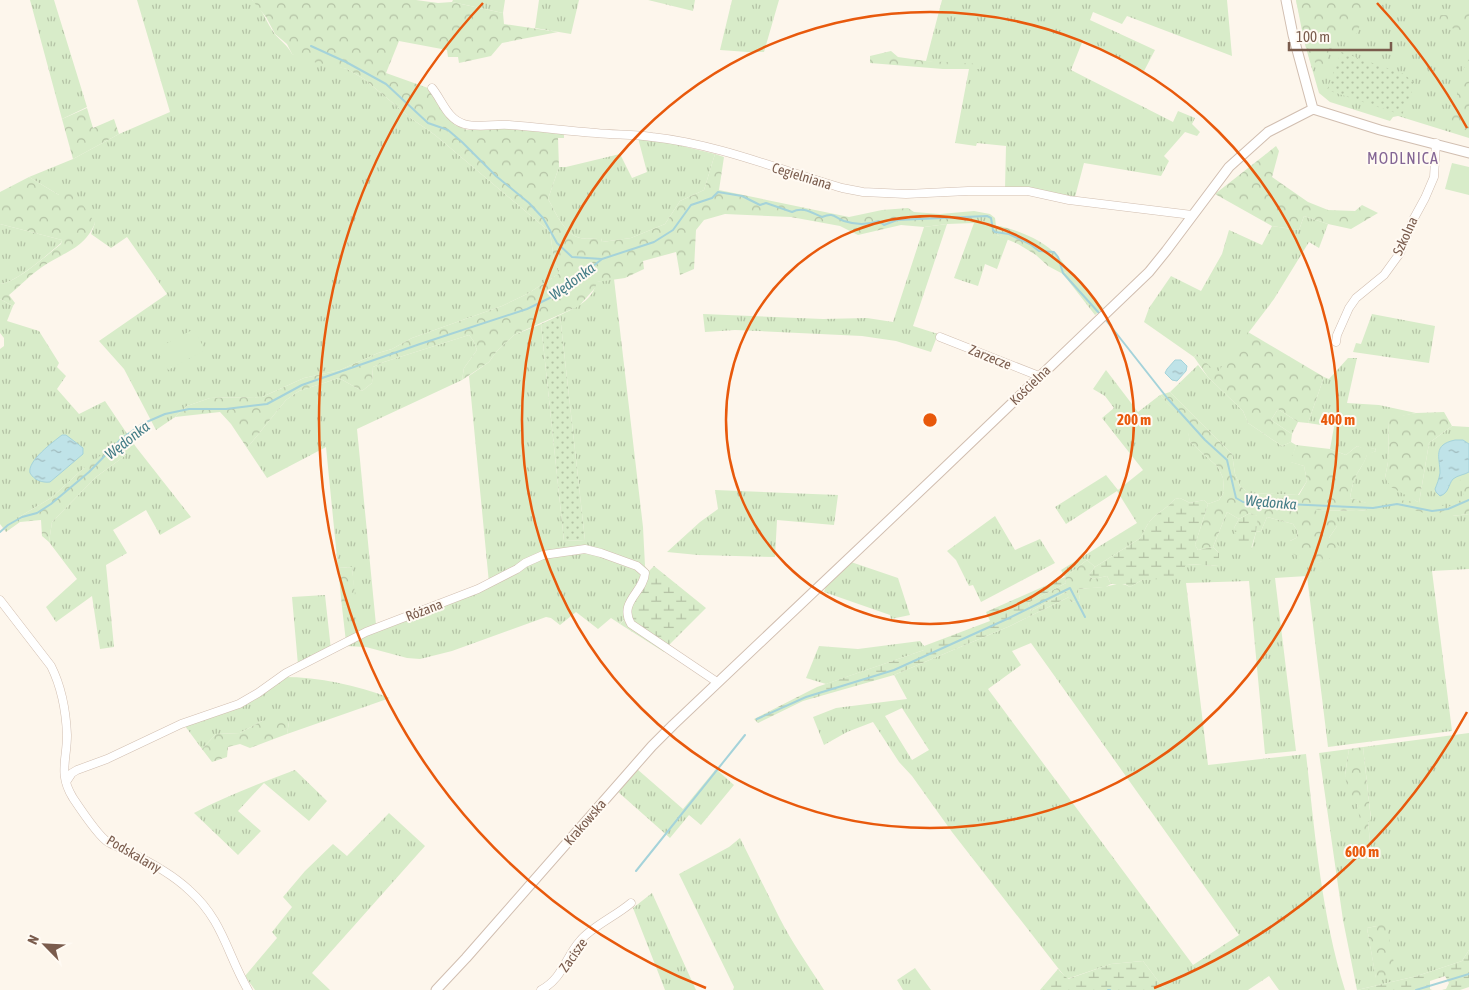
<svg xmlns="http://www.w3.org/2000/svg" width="1469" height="990" font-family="'Asap Condensed',sans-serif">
	<defs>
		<pattern id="grass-tufts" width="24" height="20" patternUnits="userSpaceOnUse" patternTransform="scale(1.25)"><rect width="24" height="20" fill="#d8ecc9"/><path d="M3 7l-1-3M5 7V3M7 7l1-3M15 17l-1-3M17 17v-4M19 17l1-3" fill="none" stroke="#b4c2a5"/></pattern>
		<pattern id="forest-crowns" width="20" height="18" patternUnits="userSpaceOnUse" patternTransform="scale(1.25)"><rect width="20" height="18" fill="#d8ecc9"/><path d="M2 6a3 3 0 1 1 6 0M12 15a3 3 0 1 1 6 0" fill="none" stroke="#b4c2a5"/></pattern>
		<pattern id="wetland-marsh" width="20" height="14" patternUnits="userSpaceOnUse" patternTransform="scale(1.25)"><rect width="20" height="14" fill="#d8ecc9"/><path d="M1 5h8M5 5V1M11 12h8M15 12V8" fill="none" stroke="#b4c2a5"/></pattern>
		<pattern id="garden-dots" width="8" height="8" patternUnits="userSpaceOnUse" patternTransform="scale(1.25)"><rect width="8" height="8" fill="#d8ecc9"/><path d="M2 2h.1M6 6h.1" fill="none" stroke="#b4c2a5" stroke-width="1.8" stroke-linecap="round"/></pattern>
		<pattern id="water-ripples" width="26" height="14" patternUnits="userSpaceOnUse" patternTransform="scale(1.25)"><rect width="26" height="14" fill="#bfe3e8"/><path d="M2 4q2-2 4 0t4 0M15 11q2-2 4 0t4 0" fill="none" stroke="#a0bbbe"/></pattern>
	</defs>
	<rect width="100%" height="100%" fill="#fdf6ec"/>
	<!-- grass -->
	<path fill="url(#grass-tufts)" fill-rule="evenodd" d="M30,0H54L87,107L62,119Z
		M137,0H252C263,9 266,22 274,33C280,41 286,43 292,54L347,69L364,79L412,119L435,135L550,232L554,260L560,273L527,294L502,306L412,338L392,349L378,353L340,370L304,378L262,397L210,398L187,406L175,417L156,430L124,369L99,341L167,294L127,237L111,248L91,234L95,223L59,195L29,177L73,159L119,134L170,112Z
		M453,0H505L503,13L452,2Z
		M539,0H579L571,34L535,28Z
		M648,0H695L693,11Z
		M732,0H779L764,52H748L720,50Z
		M942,0H1227L1232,56L1127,16L1122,24L1093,12L1090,20L1155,50L1144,71L1083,40L1071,70L1173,122L1178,111L1195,118L1192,124L1200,132L1197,136L1185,132L1164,156L1169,161L1161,176L1084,163L1075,197L1030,189H1005L1006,146L977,143L976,146L955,143L969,69H981L926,61Z
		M1296,0H1469V138L1398,116L1393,117L1390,121L1330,102L1319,93L1304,41Z
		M638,138L666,142L715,154L704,190L680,201L665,224L631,238L602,242L601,238C594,238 583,240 577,237C563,231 555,211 548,199L559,167H566L620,154L632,178L647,172Z
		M974,211L990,214L995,218L996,226H1000L997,235L1008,239L997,269L985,264L978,286L954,278L974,223Z
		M1304,216L1328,224L1319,248L1309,242L1274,299L1217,374L1197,354L1194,357L1144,322L1149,308L1171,276L1201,291L1222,254L1229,230L1262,245L1272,226L1299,230Z
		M0,224L62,240L61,243C48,254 16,283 0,284Z
		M947,224L913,326L938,334L931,352L896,341L862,336L735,330L705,332L703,314L823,319L867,318L893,322L924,227Z
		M1068,271L1103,308L1095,315L1063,274Z
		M614,279L643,527L645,566L649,571C644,589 634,610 620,624L611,618L598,629L576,612L560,625L551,618L546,617L452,651L420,659L407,658L366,647L345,646L379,629L489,587L526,567L531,559L489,583L469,376L489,362L496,352L514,335L541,324L564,541L585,540L560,315C575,308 594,300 596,282Z
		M0,299L13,306L7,321L39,331L59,363L57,367L66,376L57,389L79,414L105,401L136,447L191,517L160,535L146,510L113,530L127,553L106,565L114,647L100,649L92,596L56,622L46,607L77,579L49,542L52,522L96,477L126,455L84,468L51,498L19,517L20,522L6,532L0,524V349L4,346V338L0,333Z
		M1372,314L1435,326L1429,363L1353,352L1356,343L1361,344Z
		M469,335L473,340L477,350L464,368L462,380L357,429L376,625L346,642L342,607L355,604L352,567L338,568L326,447L267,478L247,448L286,400L299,391L339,378L362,391L372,383L373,367L384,362Z
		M1348,358H1357L1347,403L1379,405L1416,413L1389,419L1388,462L1385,478L1419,503L1429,443L1452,426L1469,427V496L1452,516L1469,514V569L1432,571L1452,731L1328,747L1307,576L1275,578L1296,751L1265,754L1249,581L1186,583L1208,765L1306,754C1315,833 1321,913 1345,990H1279L1269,976L1248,990H1169L1162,986L1143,961L1111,964L1067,979L1058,968L952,832L912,776L899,762L873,722L847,732L824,745L813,717L836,708L907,699L894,675L1010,626L1069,597L1071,602L1080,600L1078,589C1086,588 1094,588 1103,587C1113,586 1119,580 1130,587L1142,580L1155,578L1186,564L1219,566V553L1213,547L1227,512L1239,519L1234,528L1252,548L1256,532L1261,531L1267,517L1293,524L1298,532L1296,538L1290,541L1298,556V563L1321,562L1329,538L1337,526L1316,514L1315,510L1357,511L1367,510L1366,503L1350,498C1351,492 1352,486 1354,481C1357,471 1364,465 1367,454L1376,451L1375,448L1366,450L1357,446L1346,455L1330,449L1334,427L1308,423L1324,377L1329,379ZM1031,643L1239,935L1193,965L988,689L1021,665L1012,651ZM902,708L929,750L912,760L885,716Z
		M1198,365L1208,377L1243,411L1248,423L1282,446L1291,442L1296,445L1291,462L1304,466L1307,481L1298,495L1249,493L1240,486L1235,474L1232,454L1170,392Z
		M1106,370L1138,412L1160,395L1187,424L1190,442L1218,467L1223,478L1224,492L1219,500L1208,504L1204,500L1190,503L1180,498L1175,499C1168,508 1156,513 1150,521C1145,527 1144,534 1139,539L1095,567L1087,560L1065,577L1061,570L1137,523L1117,491L1066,524L1055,507L1106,475L1118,490L1143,470L1102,418L1114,408L1105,396L1093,389Z
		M1278,409L1298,422L1292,434L1271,420Z
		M715,490L838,495L834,525L777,520L775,557L698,555L667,552L700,522L718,509Z
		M995,516L1015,550L1040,539L1055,563L981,602L973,585L969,586L956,560L947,551Z
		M851,562L898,578L910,615L891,619L890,615L824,592L826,586Z
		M325,595L331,650L298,665L292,597Z
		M920,641L924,646V650L826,684L806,678L819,646L858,649Z
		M283,677C320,677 356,685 390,698L287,734L289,722L262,721L240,733L216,734L202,749L185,726L245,703Z
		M1469,733V950L1462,961L1417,976L1357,990L1343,920L1319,753L1349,749L1345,775L1357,804L1371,853L1368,821L1371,819L1363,747ZM1377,926L1376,978L1367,928Z
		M637,769L683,809L716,769L734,785L701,825L689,815L670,838L617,791Z
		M295,770L327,801L309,821L264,783L238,811L261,831L238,855L194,813C226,796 261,783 295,770Z
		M389,813L425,846L312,973L330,990H255L245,976L277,938L272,932L292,907L283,897L305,871L333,844L347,856Z
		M740,838C753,864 766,891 779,917C792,943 809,966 824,990H733L734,987L679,874L729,847Z
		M652,893L696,990H665L633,908Z
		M915,968L931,990H903L897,980Z"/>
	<!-- forest -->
	<path fill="url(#forest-crowns)" d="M252,0H416L438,3L452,2L503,13L504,24L558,32L502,43L491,56L459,63L458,57H448L447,50L399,41L386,73L428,88L443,111L455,125L467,130L504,128L564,134V138H558L559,167L548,199C555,211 563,231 577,237C583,240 594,238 601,238L602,242L631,238L665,224L680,201L704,190L715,154L724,157L719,190L849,217L882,210L908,208L914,212L940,214L974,211V223L947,224L924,227L901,225L858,235L840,226L791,217L725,214L704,220L696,230L694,269L680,275L676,252L643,261L644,269L625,278L597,282L595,288L579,306L514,335L496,352L489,362L462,380L464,368L477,350L473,340L469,335L384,362L373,367L372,383L362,391L339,378L299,391L286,400L247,448L231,424L220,412L175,417L187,406L210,398L262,397L304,378L340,370L378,353L392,349L412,338L502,306L527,294L560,273L554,260L550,232L435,135L412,119L364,79L347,69L304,60L292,54L287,44L275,34L266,17Z
		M1296,0H1366L1364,15L1355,38L1338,32L1325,65L1310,61Z
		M1469,10V32L1438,25L1440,15H1466Z
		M891,51L898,57L926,61L982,64L981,69H943L870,63V56Z
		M1469,59V131L1450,126L1462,72Z
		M87,108L93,128L114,119L119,134L73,159L62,119Z
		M1276,146L1279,151L1272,177L1308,202L1328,210L1355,211L1362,205L1378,213L1351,229L1328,224L1304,216L1299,230L1272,226L1215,194Z
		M29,177L59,195L73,193L81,202L95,223C84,250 63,252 42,267C30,275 20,286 9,295L15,303L13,306L0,299V284C16,283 48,254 61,244L62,240L0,224V192Z
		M1000,226C1027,233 1056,246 1068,271L1063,274L1048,266L1036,255L1018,244L997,235Z
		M1248,332L1324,377L1308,423L1298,422L1278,409L1271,420L1292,434L1291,442L1282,446L1248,423L1243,411L1208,377L1194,357L1197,354L1217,373Z
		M1170,392L1232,454L1235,474L1240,486L1249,493L1299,495L1307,481L1304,466L1290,462L1296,445L1330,449L1346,455L1357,446L1366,449L1375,448L1376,451L1367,455C1364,465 1357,471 1354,481C1352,486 1351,492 1350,498L1367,503V510L1357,511L1316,510L1317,514L1335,517L1337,526L1329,538L1339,546C1337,563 1314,562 1301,566L1298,563V556L1285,551L1290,541L1296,538L1298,532L1293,524L1267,517L1261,531L1256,532L1257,516L1250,513L1239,519L1227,512L1213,547L1198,550L1195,545L1208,504L1219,500L1224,492L1223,478L1218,467L1190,442L1186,424L1160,395Z
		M1444,412L1452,426L1429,443L1419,503L1445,506L1444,512L1429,514L1396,506L1397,500L1418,502L1391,487L1385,478L1388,462L1389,418L1416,413Z
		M113,446L126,455L96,477L52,522L49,542L42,536L41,520L20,522L19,517L51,498L84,468Z
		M1464,477L1469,478V514L1452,516L1448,507L1461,500L1464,493L1458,488V482Z
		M1087,560L1095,567L1089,575L1093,579L1107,576L1111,584L1106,587L1078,589L1080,600L1071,602L1066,592L1031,611L1028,603L1066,583L1065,577Z
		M352,567L356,605L342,607L338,568Z
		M282,717L289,722L287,734L250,748L240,744L228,747L227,757L212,762L202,749L216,734L240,733L262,721Z
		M1363,747L1371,820L1368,821L1371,853H1366L1357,804L1349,799L1345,775L1349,749Z
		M1377,919L1386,921L1395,969L1392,977L1376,979L1367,928L1377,926Z"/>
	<!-- wetland -->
	<path fill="url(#wetland-marsh)" d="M1180,498L1190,503L1204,500L1208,504L1195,545L1198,550L1213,547L1219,553V566L1186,564L1180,578L1142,580L1130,587L1125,584H1111L1107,576L1093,579L1089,575L1095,567L1139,539C1144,534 1145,527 1150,521C1156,513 1168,508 1175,499Z
		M1250,513L1258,516L1256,532L1251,549L1237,540L1234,528L1239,519Z
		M654,566L706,608L669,645L664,652L620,624L629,615L633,602L647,579L649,571Z
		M1065,577L1066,583L1028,603L1031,611L1066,592L1069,597L1010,626L894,675L803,701L758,723L754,719L817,687L924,650V646L990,621L986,612Z
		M1469,950V987L1460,990H1442L1446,989L1449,983L1445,976L1430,981V989L1432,990H1357L1417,976L1462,961Z
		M1143,961L1162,986L1169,990H1040L1058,969L1068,979L1111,964Z"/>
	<!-- garden -->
	<path fill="url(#garden-dots)" d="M1341,52L1404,74L1415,84L1402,115L1327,90Z
		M560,315L585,540L564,541L541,324Z"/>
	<!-- pitch -->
	<path fill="#d8ecc9" d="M1452,163L1469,167V195L1445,189Z
		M194,329L205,350L168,370L156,349Z"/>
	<!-- water -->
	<path fill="url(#water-ripples)" stroke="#a5d3da" d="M1175,360H1181L1187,366L1186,371L1177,381L1172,380L1165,373L1167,369Z
		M62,435H66L83,448V454L50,482C42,483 34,480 30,473C27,461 53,442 62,435Z
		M1455,440H1463L1469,444V472C1464,475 1458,475 1453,479C1448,485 1449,493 1440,496L1436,492L1435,489C1437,484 1439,479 1440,473C1440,457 1432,445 1455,440Z"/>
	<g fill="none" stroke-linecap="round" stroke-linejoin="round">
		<!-- stream -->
		<path stroke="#a5d3da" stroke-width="2" d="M311,46L346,62L386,84L428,123L448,130L462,142L496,176L529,203L543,218L557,243L572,257L602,259
			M1105,319L1168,399L1205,440L1227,460L1236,498L1243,502L1373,508L1397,504L1432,511L1448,509L1469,500
			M0,532L8,525L22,517L37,513L51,504L89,472L121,439L142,424L165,414L189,409H226L267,404L302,385L420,344L527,309L558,294L602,259L654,242L673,230L691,205L712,198L718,192L742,196L760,205L766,203L792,212C803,206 812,213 822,217C834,212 834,217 844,221C856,225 867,225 879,221L884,225L897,220L987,216L991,218L993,230L995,232L1009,234L1030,244L1039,251L1054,252L1058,257L1063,273L1099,313
			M757,719L806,697L894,670L1007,619L1070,588L1085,617
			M636,871L745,735
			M1108,990H1110
			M1416,990L1469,974"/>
		<defs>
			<path id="minor" d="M432,88C442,100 447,119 464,124C478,128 494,124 509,125C538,127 567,131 596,133C615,135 634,134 652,137C717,144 780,170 842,188L863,192L906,194L968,191H1028L1069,200L1192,215
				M940,337L1039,376
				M1336,342L1337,335L1349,308L1356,298L1384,275L1400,253L1413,220L1425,198L1434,177L1436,143
				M0,600L51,666C62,688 66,711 67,735C67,760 58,774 73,798C79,807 99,837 108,842C114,846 122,848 129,852C150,862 172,874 189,890C223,920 227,954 248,990
				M66,782L72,773L77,770L107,759L181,724L239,704L258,693L286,673L366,632L478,589L517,569L525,563L543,555L585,549L601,553L637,566L645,573C644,592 618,602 631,624L717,682
				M541,990C563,978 565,958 580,941C591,927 616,916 631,903"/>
			<path id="tertiary" d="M1286,0L1293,35L1313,109
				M1313,109L1380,130L1469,153
				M436,990L466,958L652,746L673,725L939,473L1149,272L1166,251L1229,167L1268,132L1313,109"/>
		</defs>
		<!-- minor casing -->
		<use href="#minor" stroke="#d1beb0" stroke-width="9"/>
		<!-- tertiary casing -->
		<use href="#tertiary" stroke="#d1beb0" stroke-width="11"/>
		<!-- minor -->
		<use href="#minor" stroke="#fff" stroke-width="8"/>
		<!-- tertiary -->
		<use href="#tertiary" stroke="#fff" stroke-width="9"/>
	</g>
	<!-- distance rings -->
	<g fill="none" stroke="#e8590c" stroke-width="2.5">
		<circle cx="930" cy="420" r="204"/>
		<circle cx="930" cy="420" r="408"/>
		<path d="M1467 712A611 611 0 0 1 1154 988M706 988A611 611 0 0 1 483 3M1377 3A611 611 0 0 1 1467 128"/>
	</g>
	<g text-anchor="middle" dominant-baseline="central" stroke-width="4" stroke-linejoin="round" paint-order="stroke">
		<!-- street labels -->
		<g font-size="14" fill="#7a5c4d" stroke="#fffaf3">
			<text transform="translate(802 176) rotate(17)">Cegielniana</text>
			<text transform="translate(1405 236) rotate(-66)">Szkolna</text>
			<text transform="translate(990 357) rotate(22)">Zarzecze</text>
			<text transform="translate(1030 385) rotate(-44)">Kościelna</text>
			<text transform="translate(424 610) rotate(-21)">Różana</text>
			<text transform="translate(585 822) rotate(-49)">Krakowska</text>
			<text transform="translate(134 854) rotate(30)">Podskalany</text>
			<text transform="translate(573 955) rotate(-55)">Zacisze</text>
		</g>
		<!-- water labels -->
		<g font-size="15" font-style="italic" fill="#437c86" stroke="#fffaf3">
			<text transform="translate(572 281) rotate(-36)">Wędonka</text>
			<text transform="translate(127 440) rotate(-38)">Wędonka</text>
			<text transform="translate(1271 502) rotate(5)">Wędonka</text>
		</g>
		<!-- quarter labels -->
		<g font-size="16" letter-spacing="1" fill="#846695" stroke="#fffaf3">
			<text x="1403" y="158">MODLNICA</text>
		</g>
	</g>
	<circle cx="930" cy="420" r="8" fill="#e8590c" stroke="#fffaf3" stroke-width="2.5"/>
	<g font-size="15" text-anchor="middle" font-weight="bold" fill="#e8590c" stroke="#fffaf3" stroke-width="4" stroke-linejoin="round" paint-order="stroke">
		<text x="1134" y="425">200 m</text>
		<text x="1338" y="425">400 m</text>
		<text x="1362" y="857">600 m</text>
	</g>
	<!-- north arrow -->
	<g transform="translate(45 945) rotate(294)" stroke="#fffaf3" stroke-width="4" paint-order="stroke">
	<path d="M0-4L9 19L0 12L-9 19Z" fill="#7a5c4d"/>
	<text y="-8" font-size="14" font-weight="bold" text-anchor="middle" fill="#7a5c4d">N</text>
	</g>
	<!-- scale -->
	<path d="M1289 42v8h102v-8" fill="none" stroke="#7a5c4d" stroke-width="2.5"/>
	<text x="1296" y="42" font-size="15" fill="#7a5c4d" stroke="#fffaf3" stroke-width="4" paint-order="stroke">100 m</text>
</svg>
